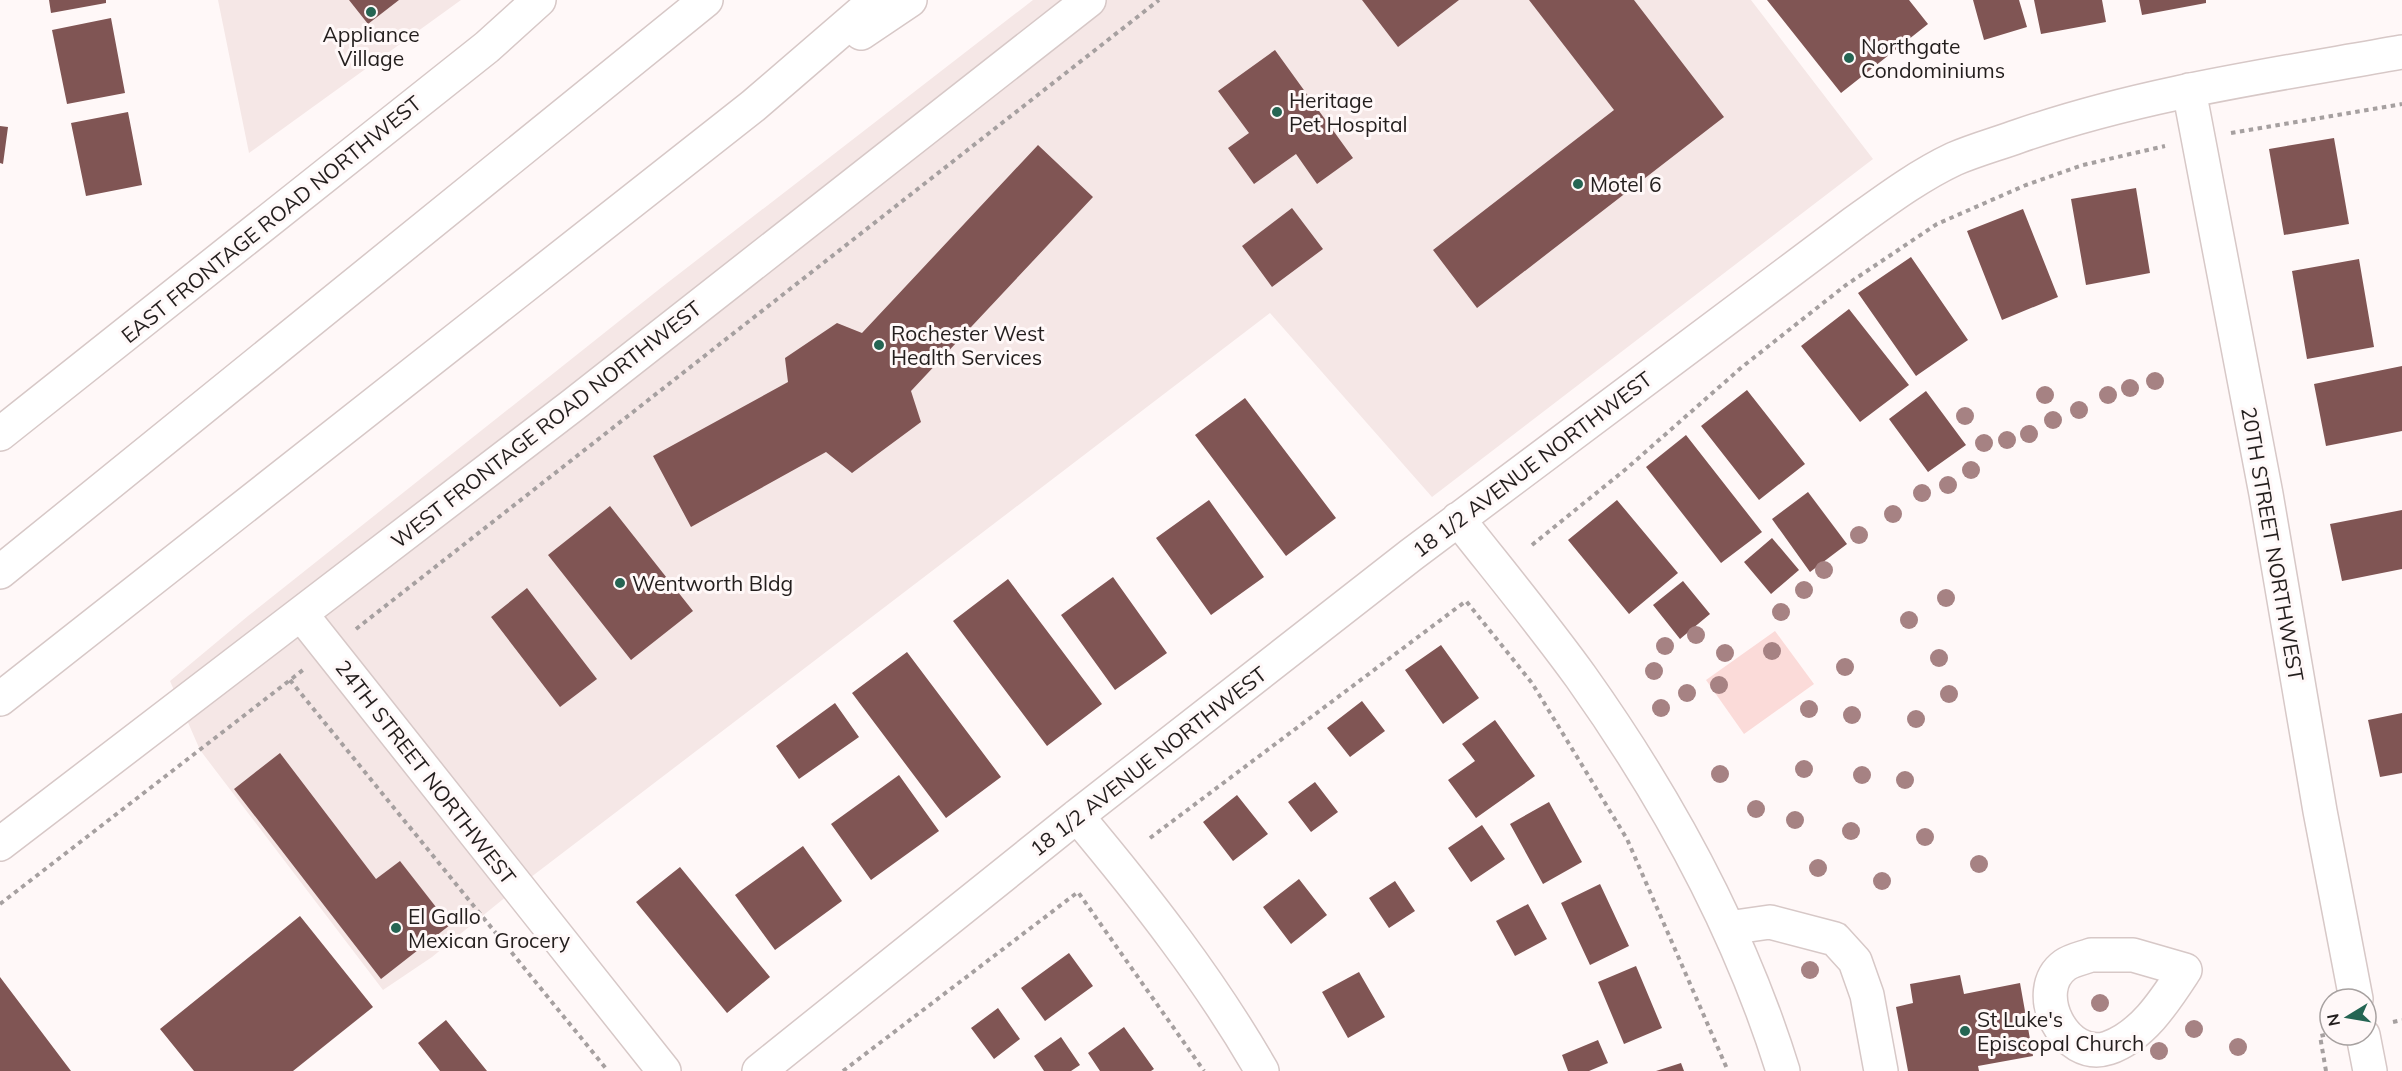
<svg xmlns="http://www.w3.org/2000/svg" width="2402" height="1071" font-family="Mulish,sans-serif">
	<rect width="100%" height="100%" fill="#fff8f8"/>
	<!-- built -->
	<path fill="#f5e7e6" d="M218,0H461L249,153Z
		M1033,0H1751L1873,159L1432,497L1270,313L518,887L432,957L383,990L200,750L170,681L248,616L662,287Z"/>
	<!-- green -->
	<path fill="#fbdbd9" d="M1775,631L1814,684L1744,734L1706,680Z"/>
	<!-- building -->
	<path fill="#805554" d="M49,0H106V3L51,13Z
		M349,0H399L368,24Z
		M1362,0H1459L1398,47Z
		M1529,0H1634L1724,117L1477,308L1433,250L1614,110Z
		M1767,0H1909L1928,24L1841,93Z
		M1973,0H2019L2027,27L1984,40Z
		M2034,0H2102L2106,22L2041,34Z
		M2139,0H2206V3L2142,15Z
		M111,18L125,93L67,104L52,30Z
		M1275,50L1353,158L1317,184L1296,154L1254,184L1228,148L1249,133L1218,91Z
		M128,112L142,185L86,196L71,123Z
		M0,126L8,127L3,164L0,163Z
		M2334,138L2349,224L2284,235L2269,149Z
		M1038,145L1093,197L911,391L921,422L852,473L826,452L691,527L653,456L788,382L785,358L837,323L862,333Z
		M2136,188L2150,273L2086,285L2071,199Z
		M1292,208L1323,249L1272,287L1242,246Z
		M2023,209L2058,297L2002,320L1967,231Z
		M1911,257L1968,340L1916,376L1858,293Z
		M2359,259L2374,347L2307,359L2292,271Z
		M1849,309L1909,385L1860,422L1801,346Z
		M2402,366V431L2326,446L2314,384Z
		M1747,390L1805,464L1759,500L1701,426Z
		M1926,391L1966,445L1928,472L1889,419Z
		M1245,398L1336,518L1286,556L1195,435Z
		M1686,435L1762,532L1721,563L1646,467Z
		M1808,492L1847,544L1810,572L1772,519Z
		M1209,500L1264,577L1211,615L1156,538Z
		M1617,500L1678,573L1629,614L1568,540Z
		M610,506L693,611L631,660L548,555Z
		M2402,510V569L2342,581L2330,524Z
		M1772,538L1799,570L1771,594L1744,562Z
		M1113,577L1167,653L1115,690L1061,615Z
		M1008,579L1102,704L1047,746L953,621Z
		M1683,581L1710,614L1680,639L1653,605Z
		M527,588L597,679L560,707L491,617Z
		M1441,645L1479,698L1443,724L1405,670Z
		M907,652L1001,777L946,818L852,693Z
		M1362,701L1385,731L1350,757L1327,728Z
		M835,703L859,737L799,779L776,746Z
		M2402,713V773L2380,777L2368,720Z
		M1495,720L1535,776L1476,818L1448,780L1475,761L1462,744Z
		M280,753L376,879L400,861L450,925L381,979L234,789Z
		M899,775L939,831L871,880L831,824Z
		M1315,782L1338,812L1311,832L1288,802Z
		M1237,795L1268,834L1233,861L1203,822Z
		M1549,802L1582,862L1543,884L1510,824Z
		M1482,825L1505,859L1471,882L1448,848Z
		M803,846L842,901L775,950L735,895Z
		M680,867L770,977L727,1013L636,902Z
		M1299,879L1327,915L1291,944L1263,907Z
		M1395,881L1415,911L1389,928L1369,898Z
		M1600,884L1629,946L1590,965L1561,903Z
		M1528,904L1547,939L1515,956L1496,921Z
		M300,916L373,1007L293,1071H194L160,1029Z
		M1069,953L1093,986L1045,1021L1021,988Z
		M1636,966L1662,1028L1624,1044L1598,982Z
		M1359,972L1385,1017L1348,1038L1322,992Z
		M1960,975L1964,994L2020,983L2033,1056L1978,1066L1979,1071H1908L1896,1007L1913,1003L1910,984Z
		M0,977L71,1071H0Z
		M998,1008L1020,1039L994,1059L971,1028Z
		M446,1020L487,1071H440L418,1043Z
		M1124,1027L1154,1069L1151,1071H1100L1088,1053Z
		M1061,1037L1080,1065L1071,1071H1044L1034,1056Z
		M1598,1040L1608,1063L1589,1071H1568L1562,1055Z
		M1681,1063L1684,1071H1656Z"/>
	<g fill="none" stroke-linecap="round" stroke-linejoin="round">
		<defs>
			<path id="minor" d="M2189,90L2266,494L2320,811L2356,999
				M0,434L487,47L539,0
				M1458,519C1499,571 1542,623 1581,677C1667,798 1739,929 1783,1071
				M301,614L664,1071
				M1077,816C1144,896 1210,980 1262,1071
				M0,844L573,405L1089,0
				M1728,928L1770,922L1835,939L1855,961L1867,995L1881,1071
				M2091,955H2133L2185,970C2166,999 2143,1036 2108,1048C2065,1062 2029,991 2065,965C2072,960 2083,958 2091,955Z
				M2363,1035L2370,1071
				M759,1071L1077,816L1411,555L1854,223C1886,200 1918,176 1954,159C1975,150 1997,144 2019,136C2143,93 2273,75 2402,52"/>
			<path id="highway" d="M861,33L910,0
				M0,572L706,0
				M0,699L753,106L876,0"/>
		</defs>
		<!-- minor casing -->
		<use href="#minor" stroke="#d7c8c7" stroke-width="36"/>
		<!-- highway casing -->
		<use href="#highway" stroke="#d7c8c7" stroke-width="36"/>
		<!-- path -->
		<path stroke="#a6a0a0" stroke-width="4" stroke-dasharray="4.5 4.5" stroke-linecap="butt" d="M2231,133L2402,104
			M1532,545L1626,469L1742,367L1846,285L1937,224L2026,185L2083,165L2165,146
			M356,629L1159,0
			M290,680L608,1071
			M1150,838L1466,601L1532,683L1627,839L1728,1071
			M0,904L303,670
			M2393,1022L2402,1020
			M843,1071L1078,892L1204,1071
			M2326,1071L2320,1036L2329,1034"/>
		<!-- minor -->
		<use href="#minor" stroke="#fff" stroke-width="33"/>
		<!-- highway -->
		<use href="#highway" stroke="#fff" stroke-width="33"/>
	</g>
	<!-- trees -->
	<g fill="#a68283">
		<circle cx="2155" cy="381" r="9"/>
		<circle cx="2130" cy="388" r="9"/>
		<circle cx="2045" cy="395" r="9"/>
		<circle cx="2108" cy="395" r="9"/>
		<circle cx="2079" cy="410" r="9"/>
		<circle cx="1965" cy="416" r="9"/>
		<circle cx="2053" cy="420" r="9"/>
		<circle cx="2029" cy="434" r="9"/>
		<circle cx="2007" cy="440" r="9"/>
		<circle cx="1984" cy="443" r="9"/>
		<circle cx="1971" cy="470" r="9"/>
		<circle cx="1948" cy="485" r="9"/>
		<circle cx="1922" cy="493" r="9"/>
		<circle cx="1893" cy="514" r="9"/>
		<circle cx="1859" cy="535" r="9"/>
		<circle cx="1824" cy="570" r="9"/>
		<circle cx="1804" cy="590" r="9"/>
		<circle cx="1946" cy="598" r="9"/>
		<circle cx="1781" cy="612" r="9"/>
		<circle cx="1909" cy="620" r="9"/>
		<circle cx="1696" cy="635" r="9"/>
		<circle cx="1665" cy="646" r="9"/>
		<circle cx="1772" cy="651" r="9"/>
		<circle cx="1725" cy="653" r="9"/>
		<circle cx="1939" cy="658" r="9"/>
		<circle cx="1845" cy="667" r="9"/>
		<circle cx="1654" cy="671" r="9"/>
		<circle cx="1719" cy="685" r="9"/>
		<circle cx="1687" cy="693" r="9"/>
		<circle cx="1949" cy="694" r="9"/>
		<circle cx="1661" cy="708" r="9"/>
		<circle cx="1809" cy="709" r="9"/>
		<circle cx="1852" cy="715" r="9"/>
		<circle cx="1916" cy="719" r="9"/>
		<circle cx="1804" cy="769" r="9"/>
		<circle cx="1720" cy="774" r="9"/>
		<circle cx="1862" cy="775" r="9"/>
		<circle cx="1905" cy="780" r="9"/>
		<circle cx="1756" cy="809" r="9"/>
		<circle cx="1795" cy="820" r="9"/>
		<circle cx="1851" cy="831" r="9"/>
		<circle cx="1925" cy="837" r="9"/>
		<circle cx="1979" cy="864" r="9"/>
		<circle cx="1818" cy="868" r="9"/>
		<circle cx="1882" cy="881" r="9"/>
		<circle cx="1810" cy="970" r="9"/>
		<circle cx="2100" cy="1003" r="9"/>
		<circle cx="2194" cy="1029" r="9"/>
		<circle cx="2238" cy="1047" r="9"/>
		<circle cx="2159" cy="1051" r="9"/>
	</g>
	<!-- markers -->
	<g fill="#256553" stroke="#fff8f8" stroke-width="2">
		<circle cx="371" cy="12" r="6"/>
		<circle cx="1849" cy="58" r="6"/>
		<circle cx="1277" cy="112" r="6"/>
		<circle cx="1578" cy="184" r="6"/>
		<circle cx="879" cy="345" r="6"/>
		<circle cx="620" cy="583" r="6"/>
		<circle cx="396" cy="928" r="6"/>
		<circle cx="1965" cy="1031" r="6"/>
	</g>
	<g text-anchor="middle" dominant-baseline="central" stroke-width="6" stroke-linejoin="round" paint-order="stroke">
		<!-- poi labels -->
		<g font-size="21" fill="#231e1d" stroke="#fff8f8" text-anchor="start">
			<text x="371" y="34" text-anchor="middle">Appliance<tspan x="371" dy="24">Village</tspan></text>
			<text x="1861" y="46">Northgate<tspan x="1861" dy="24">Condominiums</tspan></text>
			<text x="1289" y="100">Heritage<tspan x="1289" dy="24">Pet Hospital</tspan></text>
			<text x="1590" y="184">Motel 6</text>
			<text x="891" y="333">Rochester West<tspan x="891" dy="24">Health Services</tspan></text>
			<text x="632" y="583">Wentworth Bldg</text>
			<text x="408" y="916">El Gallo<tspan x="408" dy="24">Mexican Grocery</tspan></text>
			<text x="1977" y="1019">St Luke's<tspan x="1977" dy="24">Episcopal Church</tspan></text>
		</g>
		<!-- street labels -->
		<g font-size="21" fill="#231e1d" stroke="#fff8f8">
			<text transform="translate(271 219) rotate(-39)">EAST FRONTAGE ROAD NORTHWEST</text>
			<text transform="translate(546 424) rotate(-38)">WEST FRONTAGE ROAD NORTHWEST</text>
			<text transform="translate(1532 464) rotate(-37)">18 1/2 AVENUE NORTHWEST</text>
			<text transform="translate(2273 544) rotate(80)">20TH STREET NORTHWEST</text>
			<text transform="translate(1148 761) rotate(-38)">18 1/2 AVENUE NORTHWEST</text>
			<text transform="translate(426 772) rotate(52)">24TH STREET NORTHWEST</text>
		</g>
	</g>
	<!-- north arrow -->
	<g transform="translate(2348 1017) rotate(259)"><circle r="28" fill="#fff8f8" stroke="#a7a1a0" stroke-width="1.5"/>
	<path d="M0-4.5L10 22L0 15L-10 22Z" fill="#256553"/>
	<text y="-9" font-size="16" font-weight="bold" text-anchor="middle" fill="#231e1d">N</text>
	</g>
</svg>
